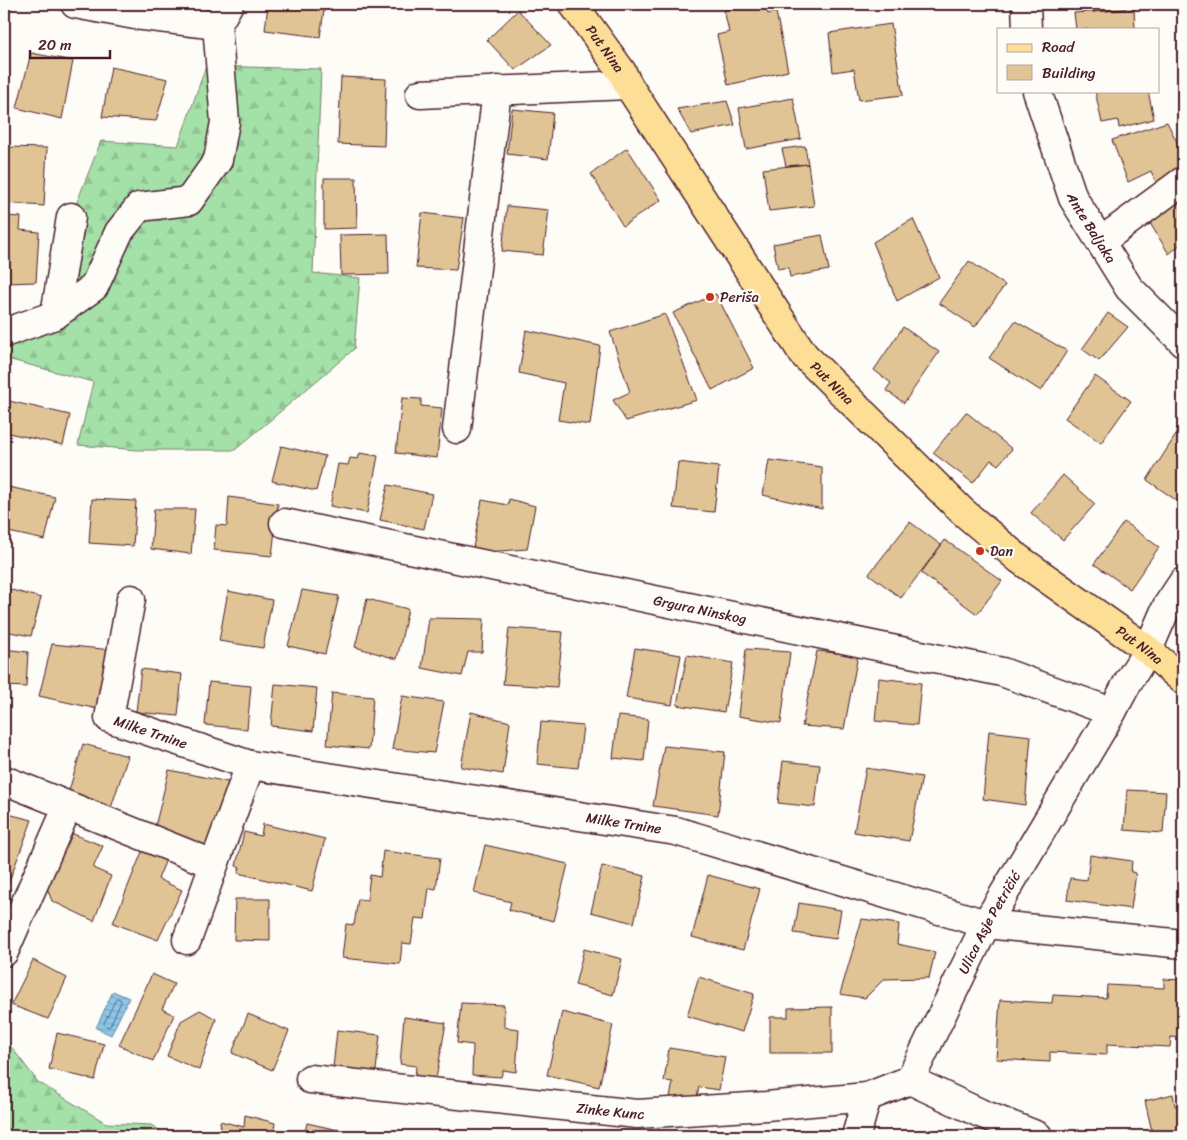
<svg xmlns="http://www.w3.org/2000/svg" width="1187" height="1140" font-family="Sriracha,sans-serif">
	<defs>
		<pattern id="forest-firs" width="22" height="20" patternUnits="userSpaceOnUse" patternTransform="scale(1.25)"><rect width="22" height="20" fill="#a4e1a8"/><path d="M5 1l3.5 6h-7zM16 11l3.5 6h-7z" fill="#8fc191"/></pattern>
		<pattern id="water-rules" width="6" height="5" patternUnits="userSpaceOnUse" patternTransform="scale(1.25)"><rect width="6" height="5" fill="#8ac8ea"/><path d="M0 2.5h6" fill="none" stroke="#79abc9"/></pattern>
	</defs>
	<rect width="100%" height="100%" fill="#fdfcf7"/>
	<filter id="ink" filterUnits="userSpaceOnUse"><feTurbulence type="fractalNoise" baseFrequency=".02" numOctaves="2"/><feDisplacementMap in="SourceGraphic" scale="10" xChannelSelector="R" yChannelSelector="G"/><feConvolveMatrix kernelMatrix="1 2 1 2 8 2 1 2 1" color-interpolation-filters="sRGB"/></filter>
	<g filter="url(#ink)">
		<!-- forest -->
		<path fill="url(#forest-firs)" stroke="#77806a" d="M206,66L321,69L313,273L360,278L354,349L235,450H138L78,445L93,382L4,358V333L55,315L71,217L101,141L178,146Z
			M4,1039L6,1040L38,1082L106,1123L151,1125L169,1136H4Z"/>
		<!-- water -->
		<path fill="url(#water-rules)" stroke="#70849e" d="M113,991L129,998L111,1035L96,1028Z"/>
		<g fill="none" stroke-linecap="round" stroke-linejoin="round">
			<!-- shore -->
			<path stroke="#646377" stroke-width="1" d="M117,998L121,1000V1002L110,1026L107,1027L104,1024Z"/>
		</g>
		<!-- building -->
		<path fill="#e1c495" stroke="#4a1f2b" d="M268,4H325L320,37L265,30Z
			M735,4H765L768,14L776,12L788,71L728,85L717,35L729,32L724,10L736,7Z
			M1093,4H1125V9L1093,12Z
			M1134,9L1135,29H1076L1074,13Z
			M518,10L551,45L515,70L487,40Z
			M891,24L903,95L859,100L854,69L833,72L829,33Z
			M31,53L73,61L62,119L17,108Z
			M111,67L168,79L156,121L102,117Z
			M341,77L386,79L384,146L338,144Z
			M1095,91H1148L1154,119L1119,128L1118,120L1102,123Z
			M793,98L801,139L746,149L739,108Z
			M727,101L735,125L691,134L677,109Z
			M512,109L553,113L548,159L507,154Z
			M1167,122L1183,154L1179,157L1183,166V174L1158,187L1151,171L1128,182L1112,140Z
			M805,146L808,164L786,166L782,149Z
			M4,147L47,148L44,206L4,203Z
			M627,148L661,200L623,226L591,174Z
			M808,164L814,206L769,211L763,169Z
			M324,178H356L357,228L324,229Z
			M1183,197V242L1169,254L1148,220Z
			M507,206L549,210L543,255L502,251Z
			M422,213L464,218L456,270L416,268Z
			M4,216L21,217L20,230L39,232L36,282L7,283V273H4Z
			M913,219L939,277L897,301L873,242Z
			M388,234L389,274L341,275L340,235Z
			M822,235L829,270L790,277L788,267L778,269L773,244Z
			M969,261L1005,285L975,327L939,303Z
			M716,294L754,368L712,390L673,313Z
			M1108,313L1128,327L1099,361L1082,349Z
			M665,314L697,400L626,421L613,400L630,392L610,332Z
			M1015,321L1067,351L1041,391L989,358Z
			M903,327L939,352L904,403L886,390L891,383L874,370Z
			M526,330L600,346L590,425L558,420L564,383L519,373Z
			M1095,376L1131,401L1101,443L1065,418Z
			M402,398L421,399V406L442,408L437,458L396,453Z
			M9,401L70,415L63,445L4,432Z
			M966,412L1012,449L998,465L991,460L973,483L933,453Z
			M1183,424V505L1147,480Z
			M281,446L325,456L316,491L272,481Z
			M360,453L378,456L367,513L330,506L338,464L348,465L350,458L358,459Z
			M769,460L822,467V509L763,495Z
			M678,462L719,467L714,512L673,508Z
			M1063,475L1095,504L1063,540L1031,513Z
			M388,485L432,494L424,529L380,520Z
			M4,486L55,497L45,540L4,531Z
			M229,497L278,504L272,556L214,550L216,525L227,526Z
			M92,499L136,501L133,546L89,543Z
			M509,499L535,506L527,549L472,553L482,500L508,505Z
			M154,509H195L191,554L151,549Z
			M910,522L941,545L901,598L869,574Z
			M1124,522L1159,547L1130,589L1094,564Z
			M945,540L1002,581L977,614L921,573Z
			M4,588L41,598L31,636L4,631Z
			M302,590L339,596L325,654L288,646Z
			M228,591L272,600L263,648L219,641Z
			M367,599L408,609L397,659L355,647Z
			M429,618L484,619L482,652H468L462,676L422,668Z
			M509,628L563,632L557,687L503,684Z
			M52,644L112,650L102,710L39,696Z
			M635,648L681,655L672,705L626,698Z
			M4,649L28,652L26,687L4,686Z
			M746,649L790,652L781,723L738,716Z
			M817,651L858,655L844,729L802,726Z
			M687,655L733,663L724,712L677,705Z
			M141,669L182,674L178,716L136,712Z
			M879,678L921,683L917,725L875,721Z
			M209,682L251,686L247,729L205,725Z
			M275,684L317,688L313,731L271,726Z
			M332,693L373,697L369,749L327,745Z
			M402,696L444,702L434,753L392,749Z
			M471,712L510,722L503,774L461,767Z
			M618,716L648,719L644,761L613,758Z
			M541,722L583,726L578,768L537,764Z
			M989,731L1031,736L1025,805L983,799Z
			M83,744L128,756L110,811L68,794Z
			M664,746L725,752L718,815L653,806Z
			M783,761L820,765L815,807L778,803Z
			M866,768L922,777L909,841L854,832Z
			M169,770L228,782L207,845L154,831Z
			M1127,790L1166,792L1163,833L1124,830Z
			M4,813L32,820L8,884L4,881Z
			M263,824L325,839L312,891L238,873L240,867L236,866L244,832L261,836Z
			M66,831L103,846L93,868L111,876L94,921L52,901L44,880Z
			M485,845L568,864L554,921L509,910L511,902L474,893Z
			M144,847L167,857L158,879L182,890L158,940L113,923Z
			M383,851L440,858L436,889L429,888L425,919L415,918L411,944L402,943L400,964L342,958L346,924L354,925L358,899L367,900L370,875L380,877Z
			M1090,855L1132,861L1131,872L1136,873L1131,909L1067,900L1070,878L1087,880Z
			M602,866L645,876L634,923L591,912Z
			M708,875L760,889L743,950L692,937Z
			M235,899H270V941L234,940Z
			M799,903L841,910L836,939L794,933Z
			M862,919L899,924L897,944L935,952L929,978L884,979L865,998L840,994Z
			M584,949L622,959L613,995L575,985Z
			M33,960L67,978L48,1019L11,1005Z
			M152,974L174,984L162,1009L174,1015L153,1061L119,1045Z
			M699,977L754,994L742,1032L687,1016Z
			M1164,979L1183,980V1038L1171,1037L1170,1047L1107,1044V1055L1050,1052V1062L996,1059L1000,1000L1052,1003L1053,995L1106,998L1107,985L1164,988Z
			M461,1003L504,1005V1027L519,1029L516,1072L503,1070L501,1077L472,1075L473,1045L457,1043Z
			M832,1007V1053H770V1017H788V1008Z
			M200,1010L216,1019L199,1070L167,1056L181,1021Z
			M562,1012L613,1025L599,1087L547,1075Z
			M248,1014L289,1031L272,1070L232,1053Z
			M404,1017L446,1023L436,1079L415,1078L416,1066L400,1064Z
			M337,1030L380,1035L375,1079L333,1068Z
			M57,1033L104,1044L95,1080L49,1069Z
			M669,1048L725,1057L719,1090L699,1087L696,1103L670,1098L673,1082L664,1081Z
			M1173,1094L1175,1106L1183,1104V1136H1153L1145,1101Z
			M245,1115L275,1123L273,1136H222L220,1121L244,1127Z
			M307,1123L365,1136H304Z"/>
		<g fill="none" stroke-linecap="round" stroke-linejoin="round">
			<defs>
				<g id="minor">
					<path d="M75,4L135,15L217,25"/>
					<path d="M1026,4L1027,29"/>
					<path id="s1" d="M1037,91L1073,198L1129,288L1183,342"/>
					<path d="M420,94L628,85"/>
					<path d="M1100,242L1183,181"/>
					<path d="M55,315L94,287L119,232L139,207L189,201L218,160L225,122L217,25L229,4"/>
					<path d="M4,333L55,315L71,217"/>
					<path d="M457,429L497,90"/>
					<path id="s2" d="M284,523L1002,672L1112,712"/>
					<path id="s3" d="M131,599L109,718L250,765L676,831L986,924L1183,944"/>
					<path d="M4,780L213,864"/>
					<path d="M187,940L250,765"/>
					<path d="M4,952L68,806"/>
					<path id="s4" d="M310,1079L637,1114L766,1106L867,1097L910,1080"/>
					<path d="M856,1136L867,1097"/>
					<path id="s5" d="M1038,1136L980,1113L910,1080L986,924L1112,712L1128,682L1148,650L1167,606L1183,582"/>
				</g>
				<g id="major">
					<path id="s6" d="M573,4L622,72L628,85L804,355L962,511L1019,559L1148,650L1183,680"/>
				</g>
			</defs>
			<!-- minor casing -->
			<use href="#minor" stroke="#4a1f2b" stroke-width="31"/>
			<!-- major casing -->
			<use href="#major" stroke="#4a1f2b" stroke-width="31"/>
			<!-- minor -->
			<use href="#minor" stroke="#fdfcf7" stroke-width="28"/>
			<!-- major -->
			<use href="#major" stroke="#fdde96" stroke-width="28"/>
		</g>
	</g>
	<!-- markers -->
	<g fill="#c8321e" stroke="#fdfcf7" stroke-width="2">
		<circle cx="710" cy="297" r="5"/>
		<circle cx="980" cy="551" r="5"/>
	</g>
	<g text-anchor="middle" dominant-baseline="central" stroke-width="4.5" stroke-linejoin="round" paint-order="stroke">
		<!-- street labels -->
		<g font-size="14" fill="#4a1f2b" stroke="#fdfcf7">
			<text stroke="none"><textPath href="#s6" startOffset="55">Put Nina</textPath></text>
			<text stroke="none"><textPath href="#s1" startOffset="148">Ante Baljaka</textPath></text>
			<text stroke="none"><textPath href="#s6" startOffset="460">Put Nina</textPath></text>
			<text stroke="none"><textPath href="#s2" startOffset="425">Grgura Ninskog</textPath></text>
			<text stroke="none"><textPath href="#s6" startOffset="865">Put Nina</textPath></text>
			<text stroke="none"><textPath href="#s3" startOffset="165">Milke Trnine</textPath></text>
			<text stroke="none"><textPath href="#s3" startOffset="648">Milke Trnine</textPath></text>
			<text stroke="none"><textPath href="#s5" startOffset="316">Ulica Asje Petričić</textPath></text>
			<text stroke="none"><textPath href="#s4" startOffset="302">Zinke Kunc</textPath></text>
		</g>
		<!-- poi labels -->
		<g font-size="14" fill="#4a1f2b" stroke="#fdfcf7" text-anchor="start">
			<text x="720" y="297">Periša</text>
			<text x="990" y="551">Dan</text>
		</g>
	</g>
	<!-- margin -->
	<rect width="1187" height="1140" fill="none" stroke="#fdfcf7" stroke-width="20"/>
	<rect x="10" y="10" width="1167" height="1120" fill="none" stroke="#4a1f2b" stroke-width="2" filter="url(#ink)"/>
	<!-- legend -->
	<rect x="997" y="28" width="162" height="65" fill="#fdfcf7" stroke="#b5a4a5"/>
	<rect x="1007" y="44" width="25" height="8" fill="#fdde96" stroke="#b5a4a5"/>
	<text x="1042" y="52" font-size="15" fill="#4a1f2b">Road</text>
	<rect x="1007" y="65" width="25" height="15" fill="#e1c495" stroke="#b5a4a5"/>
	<text x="1042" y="78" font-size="15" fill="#4a1f2b">Building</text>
	<!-- scale -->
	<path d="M30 50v8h80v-8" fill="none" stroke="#4a1f2b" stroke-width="2.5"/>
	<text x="38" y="50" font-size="15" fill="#4a1f2b" stroke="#fdfcf7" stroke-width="4" paint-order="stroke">20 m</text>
</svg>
